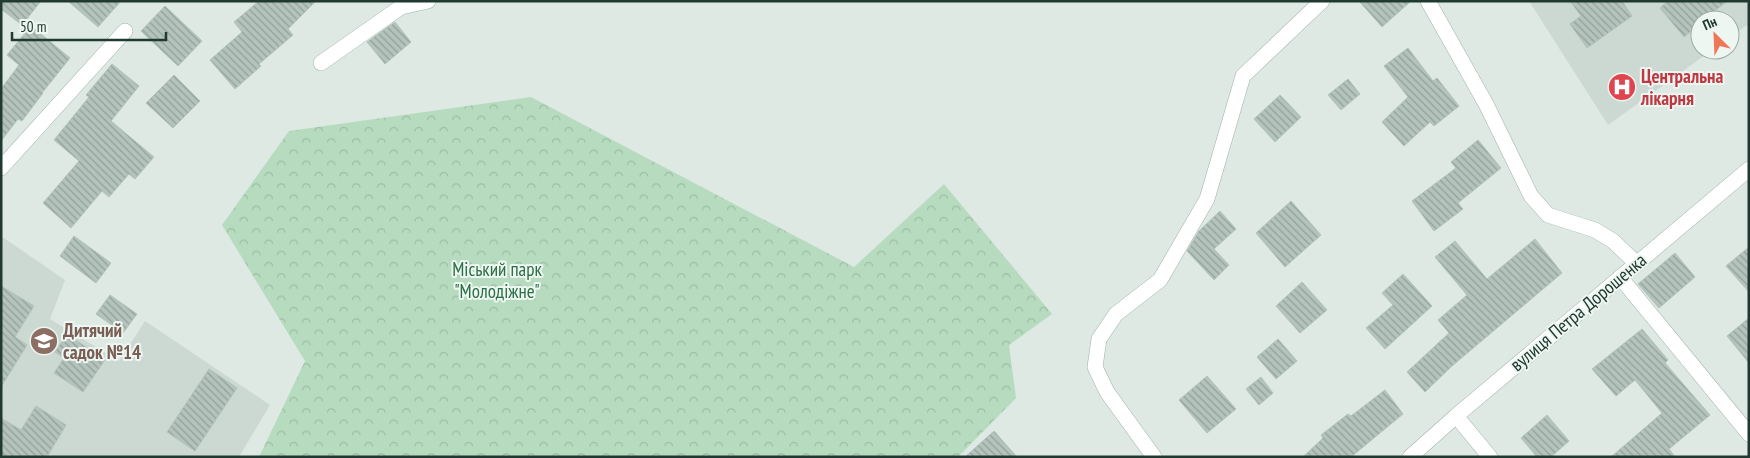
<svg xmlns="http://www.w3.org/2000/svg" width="1750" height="458" font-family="'PT Sans Narrow',sans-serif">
	<defs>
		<pattern id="forest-crowns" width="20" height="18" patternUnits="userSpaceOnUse" patternTransform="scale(1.25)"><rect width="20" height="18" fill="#b7dbbf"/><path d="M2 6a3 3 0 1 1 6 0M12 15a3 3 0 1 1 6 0" fill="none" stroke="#9dbda5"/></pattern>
		<pattern id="building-back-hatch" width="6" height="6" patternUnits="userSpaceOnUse" patternTransform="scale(1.25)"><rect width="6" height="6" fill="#b4c4bd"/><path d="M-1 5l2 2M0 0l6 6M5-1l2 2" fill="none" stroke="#92a09a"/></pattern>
	</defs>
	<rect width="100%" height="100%" fill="#dee9e4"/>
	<!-- built -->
	<path fill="#ccd9d3" d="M1529,1H1749V24L1730,37V20H1700V50H1712L1608,125Z
		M1,236L65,280L50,319L119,361L145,321L270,405L239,457H1Z"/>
	<!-- forest -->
	<path fill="url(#forest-crowns)" d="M531,97L854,267L944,184L1052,314L1009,345L1016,398L958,457H259L305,361L222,225L289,131Z"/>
	<!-- building -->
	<path fill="url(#building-back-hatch)" stroke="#b1c3bb" d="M1,1H41L22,25L1,9Z
		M68,1H121L98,27Z
		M259,1H316L288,29L293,35L259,64L261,66L235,89L210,60L242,32L234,22Z
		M1359,1H1411L1382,27Z
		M1570,1H1622L1632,16L1587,48L1570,24L1581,16Z
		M1668,1H1727L1704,20H1700V24L1684,37L1660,8Z
		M165,6L202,41L178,66L141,31Z
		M395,22L411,42L385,64L367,42Z
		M31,26L70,58L42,93H43L22,121L18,119L1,141V89L19,65L7,55Z
		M1408,48L1433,81L1437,78L1459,106L1434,126L1430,122L1404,146L1382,122L1408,97L1384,66Z
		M112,64L139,86L111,121L154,157L135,179L129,174L109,197L102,191L71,228L43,203L79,161L54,140L89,97L86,95Z
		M174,75L200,101L173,128L146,103Z
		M1348,79L1360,94L1341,110L1328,95Z
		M1280,95L1301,117L1275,142L1254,119Z
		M1478,140L1501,168L1458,203L1463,209L1434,231L1412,201L1456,168L1451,162Z
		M1291,201L1321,235L1285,267L1256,233Z
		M1220,211L1236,229L1214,249L1229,265L1214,280L1187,251L1199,231Z
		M74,236L111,263L96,283L60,256Z
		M1535,239L1562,273L1452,366L1425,392L1407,372L1449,333L1438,320L1467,295L1435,257L1455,241L1487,279Z
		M1749,247V292L1726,266Z
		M1675,253L1695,277L1659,308L1638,284Z
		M1403,274L1432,306L1385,349L1366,328L1393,305L1382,293Z
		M1302,282L1327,310L1300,333L1276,306Z
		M1,286L34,306L15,337L27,345L1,387Z
		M110,295L137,314L123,333L96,314Z
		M1749,318V363L1727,336Z
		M1642,329L1668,360L1665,363L1710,415L1669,449L1675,457H1611L1662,413L1635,380L1616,396L1592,369Z
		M67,334L105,360L83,392L54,373L64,358L55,352Z
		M1278,339L1297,361L1276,379L1257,357Z
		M209,369L237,388L195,451L167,432Z
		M1207,376L1236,409L1207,433L1179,400Z
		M1261,377L1273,393L1259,405L1246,389Z
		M1385,390L1403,414L1351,457H1303L1323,438L1321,435L1348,414L1351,416Z
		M36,406L66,425L47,457H1V418L21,430Z
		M1547,415L1569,441L1551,457H1537L1521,438Z
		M994,431L1017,457H965Z"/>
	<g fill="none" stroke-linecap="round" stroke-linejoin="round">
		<defs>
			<path id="minor" d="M1428,1L1486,104L1531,196L1548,215L1595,230L1613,241L1636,263
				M321,63L401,7L428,1
				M1,168L125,31
				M1620,277L1749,434
				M1456,416L1490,457
				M1154,457L1107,392L1095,367L1099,339L1116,314L1160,280L1207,199L1243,76L1322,1
				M1410,457L1456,416L1749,169"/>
		</defs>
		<!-- minor casing -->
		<use href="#minor" stroke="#a1b1ab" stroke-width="16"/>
		<!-- minor -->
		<use href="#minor" stroke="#fff" stroke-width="15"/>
	</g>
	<!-- icons -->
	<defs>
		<symbol id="hospital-disc" viewBox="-11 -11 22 22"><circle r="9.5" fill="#e0444e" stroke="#eef6f2"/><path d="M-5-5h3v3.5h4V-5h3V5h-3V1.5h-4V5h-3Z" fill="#fff"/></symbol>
		<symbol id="school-disc" viewBox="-11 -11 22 22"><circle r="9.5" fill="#8d6e63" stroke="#eef6f2"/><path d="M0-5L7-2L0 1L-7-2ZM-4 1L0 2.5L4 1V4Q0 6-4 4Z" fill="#fff"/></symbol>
	</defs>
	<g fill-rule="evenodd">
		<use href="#hospital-disc" x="1606" y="71" width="32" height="32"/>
		<use href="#school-disc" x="28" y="325" width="32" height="32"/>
	</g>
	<g text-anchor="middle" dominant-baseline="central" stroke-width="4" stroke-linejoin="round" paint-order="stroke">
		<!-- health labels -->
		<g font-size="19" font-weight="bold" fill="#be3a42" stroke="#eef6f2" text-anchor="start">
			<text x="1641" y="76">Центральна<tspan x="1641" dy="22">лікарня</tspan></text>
		</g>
		<!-- park labels -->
		<g font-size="19" fill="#2b6e43" stroke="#eef6f2">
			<text x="497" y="269">Міський парк<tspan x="497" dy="22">"Молодіжне"</tspan></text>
		</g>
		<!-- street labels -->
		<g font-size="19" fill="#203931" stroke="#eef6f2">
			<text transform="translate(1578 312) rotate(-40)">вулиця Петра Дорошенка</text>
		</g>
		<!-- education labels -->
		<g font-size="19" font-weight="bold" fill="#785e54" stroke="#eef6f2" text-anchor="start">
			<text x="63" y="330">Дитячий<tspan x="63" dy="22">садок №14</tspan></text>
		</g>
	</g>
	<!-- border -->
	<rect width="1750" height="458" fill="none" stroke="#203931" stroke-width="5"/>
	<!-- north arrow -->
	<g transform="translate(1715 35) rotate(336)"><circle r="24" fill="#eef6f2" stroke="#9caaa5"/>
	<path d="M0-4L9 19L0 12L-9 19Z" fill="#ef7757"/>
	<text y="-8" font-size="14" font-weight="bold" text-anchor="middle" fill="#203931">Пн</text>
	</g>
	<!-- scale -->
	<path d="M12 32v8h154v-8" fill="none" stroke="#203931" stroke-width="2.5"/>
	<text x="20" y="32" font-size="15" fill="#203931" stroke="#eef6f2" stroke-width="4" paint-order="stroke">50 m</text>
</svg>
